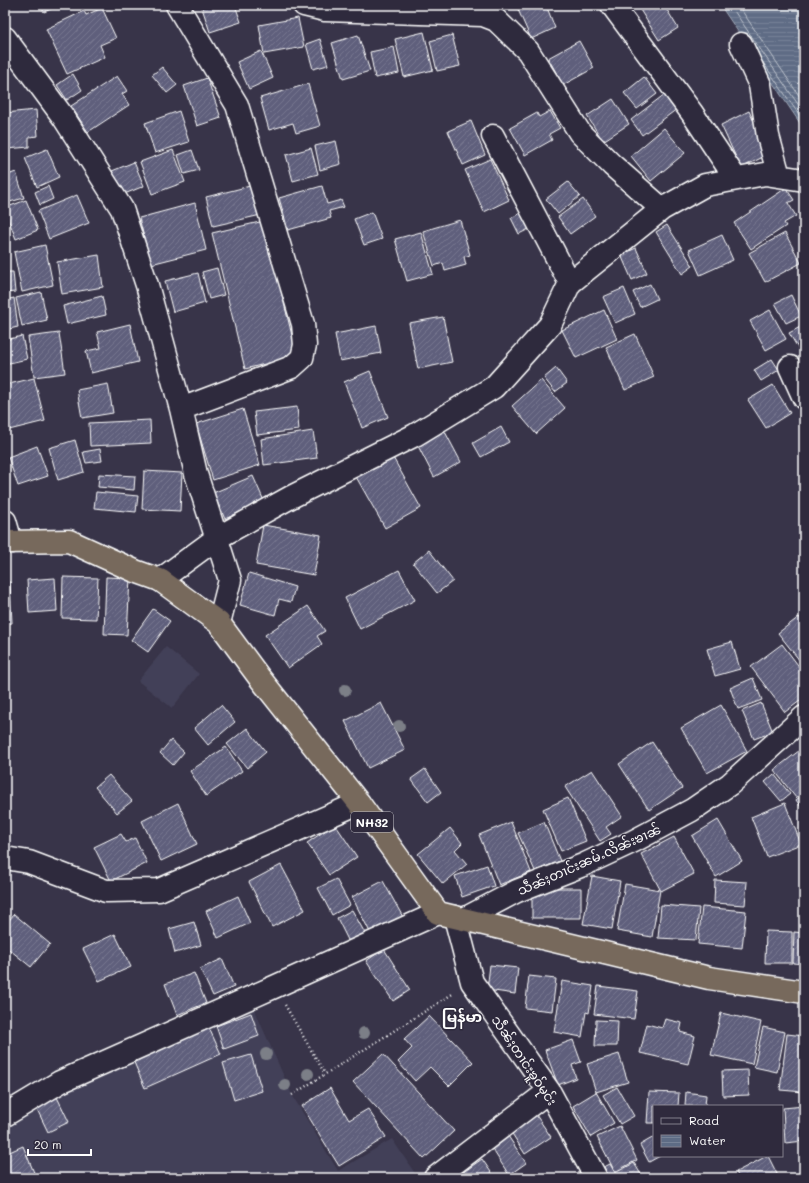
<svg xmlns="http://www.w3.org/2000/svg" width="809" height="1183" font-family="Mali,'Noto Sans Myanmar',sans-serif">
	<defs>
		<pattern id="water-rules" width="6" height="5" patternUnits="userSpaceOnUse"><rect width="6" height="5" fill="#5e6c85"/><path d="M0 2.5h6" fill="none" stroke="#768297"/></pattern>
		<pattern id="building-hatch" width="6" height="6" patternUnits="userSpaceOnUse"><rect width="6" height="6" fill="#5e5e7b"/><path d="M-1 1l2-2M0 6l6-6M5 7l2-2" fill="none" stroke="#76768f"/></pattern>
	</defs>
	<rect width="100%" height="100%" fill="#383449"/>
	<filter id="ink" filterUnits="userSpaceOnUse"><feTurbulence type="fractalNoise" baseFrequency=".025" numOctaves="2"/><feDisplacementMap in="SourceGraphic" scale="8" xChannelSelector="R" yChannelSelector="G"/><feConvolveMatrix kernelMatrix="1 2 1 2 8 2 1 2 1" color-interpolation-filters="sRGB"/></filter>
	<g filter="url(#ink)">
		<!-- built -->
		<path fill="#434158" d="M166,647L199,674L172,708L138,681Z
			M252,1004L292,1095L338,1171L392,1139L418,1178H5V1126L31,1105Z"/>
		<!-- water -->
		<path fill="url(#water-rules)" stroke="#9ea7b6" d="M720,5H804V129Z"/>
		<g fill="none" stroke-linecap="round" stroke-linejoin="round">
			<!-- shore -->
			<path stroke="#bfc4ce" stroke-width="1" d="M730,5L804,113
				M738,5L804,103
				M762,61L804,122"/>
		</g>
		<!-- building -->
		<path fill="url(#building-hatch)" stroke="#fff" d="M40,5H57L58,6L44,12Z
			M210,5H235L241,22L210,32L202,8Z
			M516,5H546L555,28L531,39Z
			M637,5H664L678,28L659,40Z
			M102,8L116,38L100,45L105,57L67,74L46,29L84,11L86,15Z
			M298,18L304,47L264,54L259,25Z
			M424,32L433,70L404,77L395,39Z
			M358,35L370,71L343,79L332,43Z
			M452,35L460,66L437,71L430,41Z
			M320,39L328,65L313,69L306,44Z
			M579,41L594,68L563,85L548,58Z
			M394,47L399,73L375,78L370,52Z
			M261,51L273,78L249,89L237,62Z
			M162,67L177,85L167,93L152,75Z
			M73,74L82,90L67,100L57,85Z
			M117,76L127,91L122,94L129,105L88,132L71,106Z
			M644,77L657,94L637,109L624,93Z
			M207,78L221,118L197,126L184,86Z
			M308,84L320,126L296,133L293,123L269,130L260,98Z
			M665,94L677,109L642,135L631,120Z
			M613,99L629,124L603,141L587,116Z
			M36,110L38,136L29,137V147L7,149L5,113Z
			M179,111L189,142L155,153L145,123Z
			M550,111L560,128L549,134L552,140L525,155L510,128L537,113L539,117Z
			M749,111L769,154L741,168L721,125Z
			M471,121L485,155L463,165L448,131Z
			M664,128L685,153L651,181L631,156Z
			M336,141L341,164L320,170L315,146Z
			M311,148L318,174L293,181L286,155Z
			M47,149L59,177L37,187L25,158Z
			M173,150L185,182L152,194L140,162Z
			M192,150L199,170L184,174L178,155Z
			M490,159L509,200L484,212L465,170Z
			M134,162L144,186L122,195L112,171Z
			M16,172L24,198L6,203L5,199V176Z
			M568,182L580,196L558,214L546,199Z
			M254,185L261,215L213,226L206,197Z
			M48,186L53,199L40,205L35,192Z
			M322,186L327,204L341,200L344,207L329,211L331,218L288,230L279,198Z
			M786,188L794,200L788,203L796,216L784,223L786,226L751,249L734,223Z
			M77,195L89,223L49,239L38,211Z
			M583,199L595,216L570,234L558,217Z
			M26,200L38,230L16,239L5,211V208Z
			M195,203L206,250L151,264L139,218Z
			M524,211L533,227L519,234L511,218Z
			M372,212L382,239L364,245L354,219Z
			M460,220L470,255L464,257L466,265L445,271L443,263L434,266L423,231Z
			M264,221L297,356L245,369L212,233Z
			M667,225L693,266L682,274L656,232Z
			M421,232L433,274L407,281L395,239Z
			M785,233L801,263L765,282L749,253Z
			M722,235L733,260L700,275L689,250Z
			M45,245L53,285L22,292L14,252Z
			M636,248L647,273L632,280L621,255Z
			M99,255L103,287L62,294L57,262Z
			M217,268L224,295L209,299L202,272Z
			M5,272H13L15,292L5,293Z
			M198,273L205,303L173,312L165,281Z
			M650,284L657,299L640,307L633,292Z
			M624,288L635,314L615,323L603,297Z
			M41,292L47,320L22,326L16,298Z
			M791,295L801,316L786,323L775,303Z
			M102,296L106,315L67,324L63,306Z
			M14,298L18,327L5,330V300Z
			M604,310L617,339L576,358L562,330Z
			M770,310L786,339L766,350L750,321Z
			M443,317L452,362L418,369L409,323Z
			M130,324L138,362L91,373L86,351L101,348L97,332Z
			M804,325V358L789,333Z
			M376,326L381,353L340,361L335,334Z
			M59,333L65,373L34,377L28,337Z
			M635,334L654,377L625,390L606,347Z
			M22,336L27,359L5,364V340Z
			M772,359L779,370L761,381L754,370Z
			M556,368L567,383L555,392L544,378Z
			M370,371L388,417L362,428L344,382Z
			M34,378L45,421L5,431V385Z
			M541,380L565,408L536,434L512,406Z
			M108,384L113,413L82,418L77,390Z
			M773,385L790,413L766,428L748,400Z
			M297,407L299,430L257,435L254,412Z
			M243,409L260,465L213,480L196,424Z
			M150,420L151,443L90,446L89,423Z
			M501,427L509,442L481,457L473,443Z
			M443,428L461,462L434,477L416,442Z
			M313,431L317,458L264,465L261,439Z
			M75,440L84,472L58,480L49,448Z
			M37,446L48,476L18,486L8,457Z
			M100,449L102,461L86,463L83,452Z
			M391,454L421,508L385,528L355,475Z
			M144,471L182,473L180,511L142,509Z
			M99,474L135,476L134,490L98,487Z
			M253,476L264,501L225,519L213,493Z
			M96,492L138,496L136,512L94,508Z
			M263,525L321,535L314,575L256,565Z
			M429,550L453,581L437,593L413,563Z
			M399,570L415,600L360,629L345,598Z
			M249,573L295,587L291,602L279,599L275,615L240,605Z
			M63,577L98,578L96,619L62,618Z
			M106,577L130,578L127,635L104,634Z
			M55,578L57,611L29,613L27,580Z
			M5,582H10L12,623L5,624Z
			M308,606L325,631L317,636L322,644L288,668L265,635Z
			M153,609L170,621L148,652L131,640Z
			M799,617L804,623V666L778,633Z
			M732,642L740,669L715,676L707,649Z
			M782,644L804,673V698L785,712L751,667Z
			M753,678L762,700L738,709L730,688Z
			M381,703L405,750L368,768L345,721Z
			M761,703L773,732L754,739L742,711Z
			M221,705L235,722L208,745L194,728Z
			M721,705L747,751L707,773L681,728Z
			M247,728L266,752L247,768L227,744Z
			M171,740L184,752L173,765L160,753Z
			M652,742L682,788L649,810L619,764Z
			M226,747L242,771L206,796L190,771Z
			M804,747V791L796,798L774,770Z
			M425,769L441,792L428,802L411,779Z
			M592,770L622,816L606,827L611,834L600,841L565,787Z
			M774,774L790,794L781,801L765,782Z
			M109,775L132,801L117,813L95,787Z
			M804,794V805L801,807L796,800Z
			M568,798L586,841L561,851L543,809Z
			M178,803L197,844L161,861L142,821Z
			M785,803L801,844L767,857L751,817Z
			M718,820L742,861L716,877L692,836Z
			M511,822L531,872L499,885L479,835Z
			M544,822L560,861L535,871L518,833Z
			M335,824L357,857L329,875L307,843Z
			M450,828L462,843L455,850L467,864L443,884L418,854Z
			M121,834L126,842L135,838L147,863L111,881L94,847Z
			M674,837L694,874L661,891L641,854Z
			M281,865L305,910L272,927L249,882Z
			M487,865L494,886L462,897L455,876Z
			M592,876L620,881L612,929L583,924Z
			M336,879L350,905L332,915L318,888Z
			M715,880L747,882L745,905L714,903Z
			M383,881L404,919L372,936L352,897Z
			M625,884L660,890L652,937L617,931Z
			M532,888H581V918H532Z
			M238,896L250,923L218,938L206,911Z
			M661,905L699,908L696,940L658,938Z
			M702,907L746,911L742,948L698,944Z
			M352,910L366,935L350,944L337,918Z
			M14,914L50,944L31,967L5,946V925Z
			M194,922L201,945L175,953L169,929Z
			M766,931L792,932V963H765Z
			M794,932L804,933V964L793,963Z
			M115,934L131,967L99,981L83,949Z
			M384,949L410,990L393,1001L366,961Z
			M222,959L234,987L213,996L200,969Z
			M490,965L518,968L515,994L487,990Z
			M194,973L206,1003L177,1015L165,984Z
			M529,976L556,979L552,1011L525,1008Z
			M562,981L593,986L589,1013L586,1012L582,1037L554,1032Z
			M598,986L638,991L634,1019L594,1014Z
			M251,1013L259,1036L224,1049L216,1026Z
			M721,1013L761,1022L752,1064L711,1055Z
			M429,1016L473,1062L449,1086L430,1067L415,1081L398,1062L412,1048L404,1039Z
			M665,1019L682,1023L680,1032L695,1036L688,1064L640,1053L647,1024L662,1028Z
			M596,1020L618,1021L617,1046H595Z
			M208,1026L221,1054L145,1088L133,1060Z
			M763,1027L785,1032L777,1072L754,1067Z
			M787,1034L804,1036V1092L780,1090Z
			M573,1040L581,1062L572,1065L576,1078L558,1085L545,1050Z
			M383,1054L454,1131L424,1159L353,1082Z
			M619,1054L628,1082L596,1092L587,1064Z
			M251,1055L262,1091L234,1100L223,1063Z
			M748,1070L749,1095L723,1096L722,1071Z
			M617,1087L634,1116L620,1124L603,1095Z
			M330,1088L349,1120L368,1109L386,1137L339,1166L302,1106Z
			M596,1092L614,1123L591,1137L573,1106Z
			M649,1092L679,1093L678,1106H654V1123H647Z
			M686,1092L706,1095L705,1106H685Z
			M56,1095L69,1122L48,1132L35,1105Z
			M804,1106V1141L785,1143L783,1108Z
			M536,1115L551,1137L525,1154L511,1132Z
			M620,1126L637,1160L615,1172L597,1137Z
			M508,1136L526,1163L509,1175L491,1147Z
			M654,1137V1156H660L649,1162L640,1145Z
			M23,1146L35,1175L29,1178H5V1154Z
			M767,1156H768L779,1178H739L736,1172Z
			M482,1159L495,1178H455Z
			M634,1163L642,1176L638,1178H610L604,1167L610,1164L615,1173Z"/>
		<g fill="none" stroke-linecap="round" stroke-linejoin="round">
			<defs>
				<path id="minor" d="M177,5L237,105L303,324L305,345L302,358L292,367L181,409
					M304,5L325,10L483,15L496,20L528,51L580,133L612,165L662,209
					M612,5L692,113L736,179
					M5,38L64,118L122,209L147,285L181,409L196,474L230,580L219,623
					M741,44L760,85L768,136L779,176
					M493,136L570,283
					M790,367L804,398
					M5,521L11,542
					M160,580L187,560L217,538L291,497L415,435L494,387L550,325L570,283L662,209L705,185L765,174L804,180
					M5,858L29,862L106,891L159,890L359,803
					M455,917L472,982L549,1091L596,1178
					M464,919L517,891L583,865L634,841L692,810L730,784L804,717
					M5,1115L60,1082L274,987L438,913
					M435,1178L549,1091"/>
				<path id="highway" d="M5,542L69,541L135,571L160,580L219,623L259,677L359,803L438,913L709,978L804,992"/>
			</defs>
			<!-- minor casing -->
			<use href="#minor" stroke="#fff" stroke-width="25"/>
			<!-- highway casing -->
			<use href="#highway" stroke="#fff" stroke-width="25"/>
			<!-- path -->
			<path stroke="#fff" stroke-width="2.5" stroke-dasharray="1 3" stroke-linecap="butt" d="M285,1005L325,1074
				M292,1095L454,993"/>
			<!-- minor -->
			<use href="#minor" stroke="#2f2a3d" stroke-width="22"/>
			<!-- highway -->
			<use href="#highway" stroke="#77695c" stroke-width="22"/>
		</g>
		<!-- trees -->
		<g fill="#7c7f87">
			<circle cx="345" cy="690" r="6"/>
			<circle cx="399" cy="726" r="6"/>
			<circle cx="364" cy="1033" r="6"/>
			<circle cx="266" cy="1054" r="6"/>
			<circle cx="308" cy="1074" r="6"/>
			<circle cx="285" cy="1085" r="6"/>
		</g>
	</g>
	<g text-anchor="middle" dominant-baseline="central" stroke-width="3" stroke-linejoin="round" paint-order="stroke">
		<!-- shield labels -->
		<rect fill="#2f2a3d" stroke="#c1bfc5" stroke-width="1" x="351" y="812" width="42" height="20" rx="3"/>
		<g font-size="12" font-weight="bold" fill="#fff">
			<text x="372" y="822">NH32</text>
		</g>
		<!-- street labels -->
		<g font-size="13" fill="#fff" stroke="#2f2a3d">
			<text transform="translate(589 859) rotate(-24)">သဵၼ်ႈတၢင်းၼမ်ႉလိၼ်းၶၢၼ်</text>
			<text transform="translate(525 1060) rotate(56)">သဵၼ်ႈတၢင်းၶူဝ်မုင်း</text>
		</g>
		<!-- quarter labels -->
		<g font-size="15" font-weight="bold" fill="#fff" stroke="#2f2a3d">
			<text x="462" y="1016">မြန်မာ</text>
		</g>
	</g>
	<!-- margin -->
	<rect width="809" height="1183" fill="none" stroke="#2f2a3d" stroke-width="20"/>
	<rect x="10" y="10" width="789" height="1163" fill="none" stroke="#fff" stroke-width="1.5" filter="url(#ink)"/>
	<!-- legend -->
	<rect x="653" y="1105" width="130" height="52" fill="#2f2a3d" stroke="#827f8b"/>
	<rect x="661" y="1118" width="20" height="6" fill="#2f2a3d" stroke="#827f8b"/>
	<text x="689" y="1125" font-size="12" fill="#ffffff">Road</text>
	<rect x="661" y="1135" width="20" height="12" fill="url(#water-rules)" stroke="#827f8b"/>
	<text x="689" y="1145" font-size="12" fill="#ffffff">Water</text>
	<!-- scale -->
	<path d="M28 1149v6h63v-6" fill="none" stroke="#ffffff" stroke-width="2"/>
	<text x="34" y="1149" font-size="12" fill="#ffffff" stroke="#2f2a3d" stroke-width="3" paint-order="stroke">20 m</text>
</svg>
